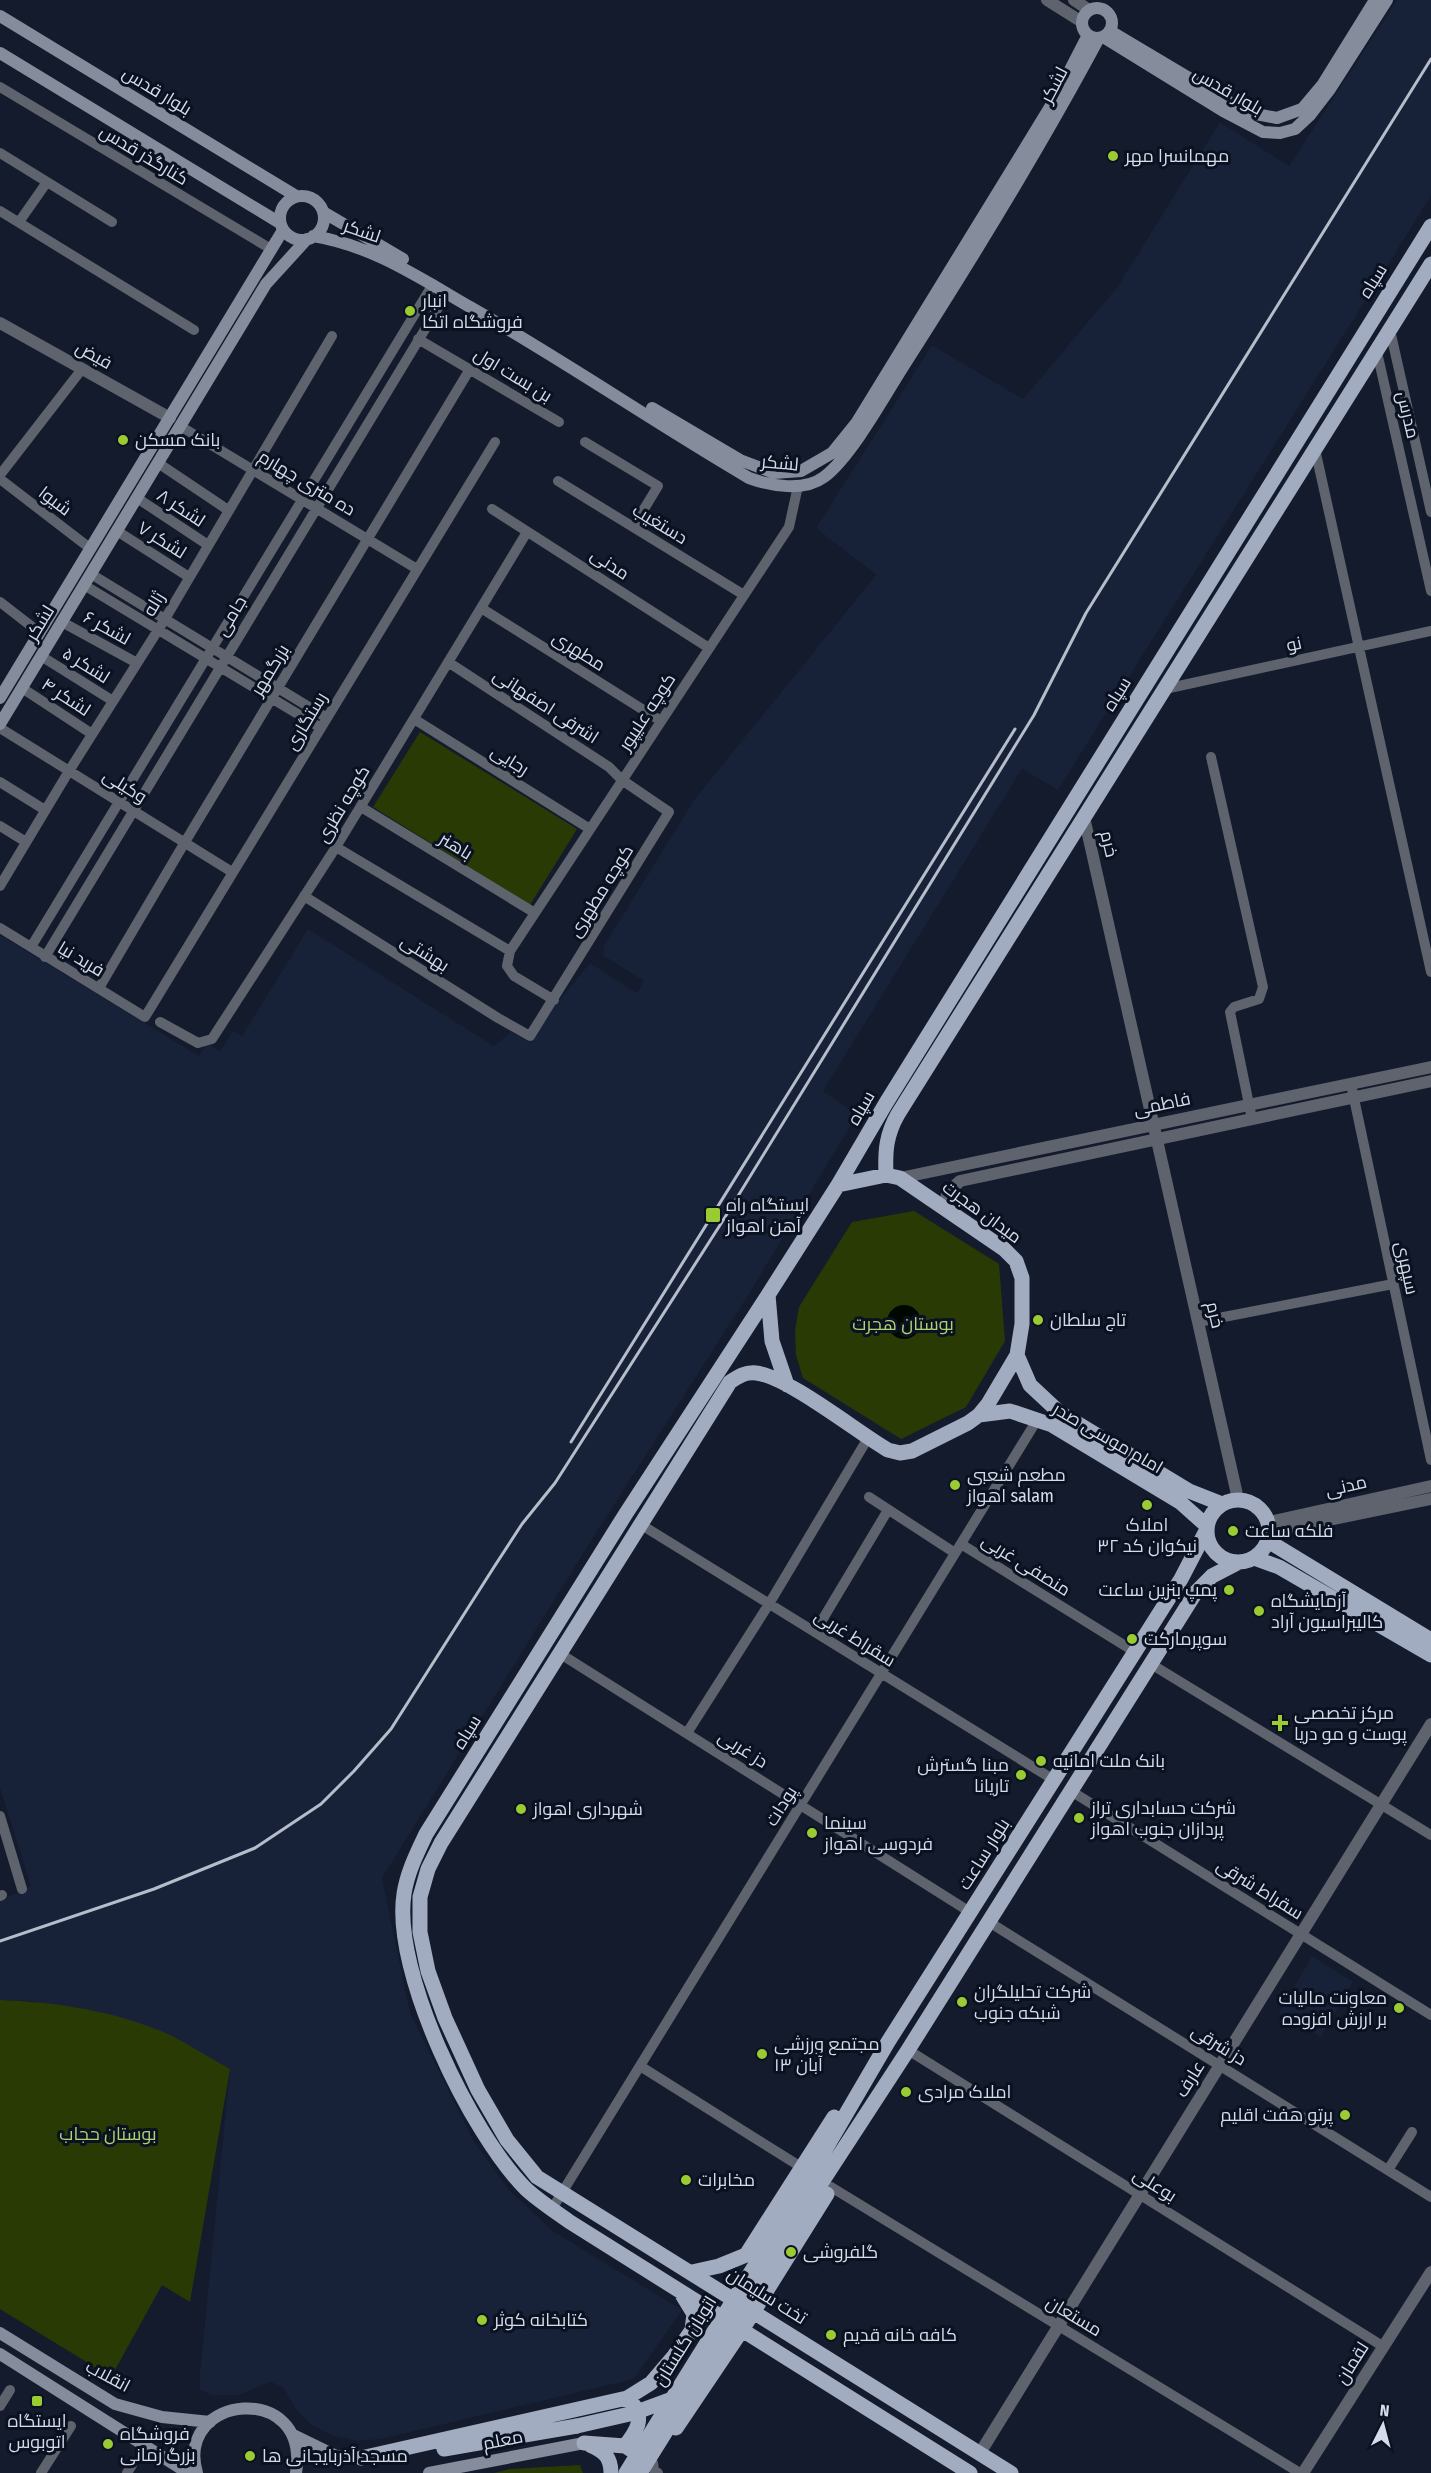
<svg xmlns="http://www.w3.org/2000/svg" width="1431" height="2473" font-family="'Fira Sans Condensed',Cairo,sans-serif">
	<rect width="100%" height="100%" fill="#131b2c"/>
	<!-- built -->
	<path fill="#172138" d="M1397,0H1431V196L1058,790L1022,769L823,1091L857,1115L749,1294L591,1541L382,1878L410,2013L473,2140L509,2190L553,2231L682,2310L634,2379L381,2439L357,2441L333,2436L312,2425L295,2408L283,2387L270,2382L239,2395H211L200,2390V2373L230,2069L101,2012L30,2001L0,2000V1901L31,1886L0,1788V935L199,1056L207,1043L220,1051L233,1031L242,1036L308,929L494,1046L511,1032L531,1042L530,1036L590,963L637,993L644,981L604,956L603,947L694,800L876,575L816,528L932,345L1023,399L1118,286L1220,122L1289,166Z
		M1312,1956L1353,1982L1321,2037L1279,2013Z"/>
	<!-- green -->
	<path fill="#293a05" d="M420,732L577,829L530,905L373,807Z
		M914,1211L999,1264L1005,1341L966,1407L901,1439L803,1378L796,1355L795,1331L799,1307L852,1222Z
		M0,2000C57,2002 117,2011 170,2035C190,2045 210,2058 230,2069L190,2302L162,2285L111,2377L0,2309Z
		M580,2465L583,2473H494L510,2469Z"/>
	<!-- water -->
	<path fill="#000600" d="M887 1322a17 17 0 1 1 34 0a17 17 0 1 1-34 0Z"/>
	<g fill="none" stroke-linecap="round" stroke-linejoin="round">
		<!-- minor -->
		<path stroke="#5e636d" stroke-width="10" d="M0,87L271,249
			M0,153L112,222
			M0,211L194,330
			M19,222L47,182
			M1390,330L1431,512
			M418,339L559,422
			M1377,352L1431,591
			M180,426L417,569
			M585,442L658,486L633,527
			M1315,449L1431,972
			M158,463L228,510
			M0,475L82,369
			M0,479L91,549
			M558,481L744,595
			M137,498L208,545
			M492,509L709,648
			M117,531L189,577
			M91,574L327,718
			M84,585L321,728
			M0,602L40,633
			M481,608L661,721
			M62,622L137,663
			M41,656L113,701
			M22,688L92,734
			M1165,689L1431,631
			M414,719L590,829
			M0,728L232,872
			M1211,757L1263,987L1259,999L1234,1007L1230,1012L1252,1119
			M0,782L45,810
			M361,807L535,913
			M0,826L26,842
			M336,847L510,951
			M0,886L69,771L165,619L332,336
			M304,896L498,1018L530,1036L669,812L622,780L609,767L448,662
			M0,928L145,1017L495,442
			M31,947L433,284
			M45,957L447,293
			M99,988L185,842L470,369
			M554,1000L514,976L507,966L510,951L789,527L798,486
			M160,1022L198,1043L212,1039L336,847L527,532
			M1352,1089L1431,1460
			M1198,1322L1393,1284
			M869,1497L955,1553
			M640,1524L1054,1780
			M961,1544L1135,1652
			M815,1632L888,1510
			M559,1653L970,1912
			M1151,1664L1431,1835
			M687,1733L769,1604L868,1438
			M1071,1791L1431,2015
			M0,1816L22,1889
			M0,1896L2,1895
			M989,1922L1431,2197
			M908,2050L1384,2347
			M640,2066L801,2167
			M1388,2170L1412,2132
			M831,2187L1300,2473
			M552,2209L1037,1420
			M0,2406L10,2390
			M653,2463L654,2470L658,2473
			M41,2473L71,2426
			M127,2473L132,2465"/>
		<!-- tertiary -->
		<path stroke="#5e636d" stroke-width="12" d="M1047,0L1082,22
			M1074,0L1089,10
			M0,323L170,418
			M1084,817L1238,1499
			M900,1178L1431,1067
			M945,1209L947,1193L960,1181L1431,1081
			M1269,1522L1431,1486
			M1270,1532L1431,1499
			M980,2453L1431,1724
			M1303,2473L1431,2272"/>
		<!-- secondary -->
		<path stroke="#858c9c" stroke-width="12" d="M1082 23a15 15 0 1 1 30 0a15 15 0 1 1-30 0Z
			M0,16L296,196
			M1110,31L1246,112L1277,118L1302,109L1323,84L1375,0
			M1103,37L1223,111L1263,132L1280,133L1295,129L1310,115L1330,89L1387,0
			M0,53L280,223
			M280 218a22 22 0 1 1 44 0a22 22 0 1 1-44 0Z
			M323,212L403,259
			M313,236C371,245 420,278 470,307C565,361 655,423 749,478C771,486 804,492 824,477C850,458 883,399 901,370C971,261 1038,152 1099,38
			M652,408L740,460L774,473L801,471L832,453L857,422L1055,99L1088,35
			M0,698L283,230
			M0,724L266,284L307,239
			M0,2333L115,2404L162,2417L210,2422
			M0,2354L188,2473
			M293,2435L336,2456L361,2458
			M197,2473C174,2394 311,2380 296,2473
			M429,2473L584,2443"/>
		<!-- primary -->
		<path stroke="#a2acc0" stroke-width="15" d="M886,1175C885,1151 886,1135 898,1114L1431,264
			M838,1185L886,1103L1431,226
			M768,1295L625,1515L426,1834C417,1853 407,1873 404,1894C392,1972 471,2134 526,2189C539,2201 556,2212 570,2222L970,2473
			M1017,1355L1030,1385L1060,1413L1189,1491L1222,1504
			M787,1385L772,1341L768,1295L838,1185L886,1175L900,1178L1004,1249L1016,1261L1022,1278V1324L1017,1355L988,1404L979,1415L968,1423L912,1451L900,1453L888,1450C857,1432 787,1376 756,1373C745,1372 739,1376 730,1382L441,1843L428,1869L420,1897V1932L428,1971L445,2018L478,2090L507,2140L537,2177L1011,2473
			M979,1415L1010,1411L1052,1425L1180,1502L1207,1526
			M1207 1531a31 31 0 1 1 62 0a31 31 0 1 1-62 0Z
			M1268,1541L1431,1640
			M1254,1558L1279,1567L1431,1655
			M797,2198L888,2042L1181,1579L1206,1531
			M807,2205L908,2050L1196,1592L1212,1576L1239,1562
			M692,2272L719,2266L746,2255L834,2117
			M676,2428L742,2330L827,2194
			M584,2443L625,2446L647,2460
			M590,2445C604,2451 611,2457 611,2473
			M625,2446C636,2432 646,2418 631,2402
			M444,2449L577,2426
			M361,2458L627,2398L651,2383L674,2356L692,2330L694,2314L683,2296"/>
		<!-- rail -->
		<path stroke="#b6bdca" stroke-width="3" d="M571,1442L1015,729
			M0,1941L154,1889L255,1848L321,1804L354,1771L391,1729L494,1567L522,1524L555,1483L722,1222L1034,715L1086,613L1431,59"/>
		<!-- primary-bridge -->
		<path stroke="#a2acc0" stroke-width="15" d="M577,2426L634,2413L672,2399
			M626,2473L797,2198
			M640,2473L807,2205"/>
	</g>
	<!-- markers -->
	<g fill="#9bcb32" stroke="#0a1222" stroke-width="2">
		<circle cx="1113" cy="156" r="6"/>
		<circle cx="410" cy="311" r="6"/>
		<circle cx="123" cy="440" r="6"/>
		<rect x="705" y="1207" width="16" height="16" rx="3"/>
		<circle cx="1038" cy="1320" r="6"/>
		<circle cx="955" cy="1485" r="6"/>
		<circle cx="1147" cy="1505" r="6"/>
		<circle cx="1233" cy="1531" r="6"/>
		<circle cx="1229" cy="1590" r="6"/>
		<circle cx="1259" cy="1611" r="6"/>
		<circle cx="1132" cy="1639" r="6"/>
		<path d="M1277 1714h6v6h6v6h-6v6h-6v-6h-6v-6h6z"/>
		<circle cx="1041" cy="1761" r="6"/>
		<circle cx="1021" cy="1775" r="6"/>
		<circle cx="521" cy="1809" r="6"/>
		<circle cx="1079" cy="1818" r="6"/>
		<circle cx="812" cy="1833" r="6"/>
		<circle cx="962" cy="2002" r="6"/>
		<circle cx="1399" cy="2008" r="6"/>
		<circle cx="762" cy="2054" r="6"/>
		<circle cx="906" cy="2092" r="6"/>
		<circle cx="1345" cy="2115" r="6"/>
		<circle cx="686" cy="2180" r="6"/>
		<circle cx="791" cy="2252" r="6"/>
		<circle cx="482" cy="2320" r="6"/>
		<circle cx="831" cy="2335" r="6"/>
		<rect x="31" y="2395" width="12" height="12" rx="3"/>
		<circle cx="108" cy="2444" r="6"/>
		<circle cx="250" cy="2456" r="6"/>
	</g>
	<g text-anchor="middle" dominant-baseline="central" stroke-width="6" stroke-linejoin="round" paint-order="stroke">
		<!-- street labels -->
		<g font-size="18" fill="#d6dce9" stroke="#0a1222">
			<text transform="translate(1054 85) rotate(-62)">لشکر</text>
			<text transform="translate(157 91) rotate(31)">بلوار قدس</text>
			<text transform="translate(1228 91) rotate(30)">بلوار قدس</text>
			<text transform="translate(144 155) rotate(31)">کنارگذر قدس</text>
			<text transform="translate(362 231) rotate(19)">لشکر</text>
			<text transform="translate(1373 281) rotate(-58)">سپاه</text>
			<text transform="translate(94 355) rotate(29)">فیض</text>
			<text transform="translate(513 375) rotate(31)">بن بست اول</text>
			<text transform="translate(1408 415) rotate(77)">مدرس</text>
			<text transform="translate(780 463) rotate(5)">لشکر</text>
			<text transform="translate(307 483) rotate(31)">ده متری چهارم</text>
			<text transform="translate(55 501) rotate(37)">شیوا</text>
			<text transform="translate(181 508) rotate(33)">لشکر ۸</text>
			<text transform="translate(660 524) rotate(31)">دستغیب</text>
			<text transform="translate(162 540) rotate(32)">لشکر ۷</text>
			<text transform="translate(610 564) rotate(33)">مدنی</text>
			<text transform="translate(154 604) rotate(-59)">ژاله</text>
			<text transform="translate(231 616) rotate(-59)">جامی</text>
			<text transform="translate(40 623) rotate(-59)">لشکر</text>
			<text transform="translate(107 628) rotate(29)">لشکر ۶</text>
			<text transform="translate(1294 644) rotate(-12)">نو</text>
			<text transform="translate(579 651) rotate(32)">مطهری</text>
			<text transform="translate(86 665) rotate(32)">لشکر ۵</text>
			<text transform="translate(270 670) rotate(-59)">بزرگمهر</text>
			<text transform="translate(1117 694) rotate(-58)">سپاه</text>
			<text transform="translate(66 697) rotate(33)">لشکر ۴</text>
			<text transform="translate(546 706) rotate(33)">اشرفی اصفهانی</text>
			<text transform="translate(647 712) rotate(-57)">کوچه علیپور</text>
			<text transform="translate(306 721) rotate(-59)">رستگاری</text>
			<text transform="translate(510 760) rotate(32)">رجایی</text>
			<text transform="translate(125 786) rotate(32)">وکیلی</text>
			<text transform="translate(343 804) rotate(-59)">کوچه نظری</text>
			<text transform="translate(1109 844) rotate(77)">خرم</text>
			<text transform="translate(456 846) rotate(31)">باهنر</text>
			<text transform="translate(601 891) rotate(-58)">کوچه مطهری</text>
			<text transform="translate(425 953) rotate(32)">بهشتی</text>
			<text transform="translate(81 959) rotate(31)">فرید نیا</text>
			<text transform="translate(1162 1104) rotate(-12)">فاطمی</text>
			<text transform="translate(861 1108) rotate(-60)">سپاه</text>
			<text transform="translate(982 1212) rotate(36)">میدان هجرت</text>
			<text transform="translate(1407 1268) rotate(78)">سپهری</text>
			<text transform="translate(1215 1315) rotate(77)">خرم</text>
			<text transform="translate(1108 1438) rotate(30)">امام موسی صدر</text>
			<text transform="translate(1346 1486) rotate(-13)">مدنی</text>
			<text transform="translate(1026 1565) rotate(32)">منصفی غربی</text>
			<text transform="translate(855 1638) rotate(32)">سقراط غربی</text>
			<text transform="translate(467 1732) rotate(-58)">سپاه</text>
			<text transform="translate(743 1749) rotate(32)">دز غربی</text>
			<text transform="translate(781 1806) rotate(-58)">پودات</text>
			<text transform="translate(984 1854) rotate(-58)">بلوار ساعت</text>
			<text transform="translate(1260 1889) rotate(32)">سقراط شرقی</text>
			<text transform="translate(1219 2045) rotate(32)">دز شرقی</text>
			<text transform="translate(1190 2079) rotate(-58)">عارف</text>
			<text transform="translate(1155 2185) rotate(32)">بوعلی</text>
			<text transform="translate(767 2296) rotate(32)">تخت سلیمان</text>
			<text transform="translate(1074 2316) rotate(31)">مستعان</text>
			<text transform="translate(685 2341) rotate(-58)">اتوبان گلستان</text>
			<text transform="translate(1352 2363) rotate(-58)">لقمان</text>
			<text transform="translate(108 2376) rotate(28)">انقلاب</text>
			<text transform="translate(503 2440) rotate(-11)">معلم</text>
		</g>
		<!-- poi labels -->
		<g font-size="18" fill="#d6dce9" stroke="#0a1222" text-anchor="start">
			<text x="1125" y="156">مهمانسرا مهر</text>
			<text x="422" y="301">انبار<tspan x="422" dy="21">فروشگاه اتکا</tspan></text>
			<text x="135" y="440">بانک مسکن</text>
			<text x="726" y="1205">ایستگاه راه<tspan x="726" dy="21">آهن اهواز</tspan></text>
			<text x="1050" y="1320">تاج سلطان</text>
			<text x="967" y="1475">مطعم شعبي<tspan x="967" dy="21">اهواز salam</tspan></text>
			<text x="1147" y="1525" text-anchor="middle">املاک<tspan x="1147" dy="21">نیکوان کد ۳۲</tspan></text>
			<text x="1245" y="1531">فلکه ساعت</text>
			<text x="1217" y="1590" text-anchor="end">پمپ بنزین ساعت</text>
			<text x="1271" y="1601">آزمایشگاه<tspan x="1271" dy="21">کالیبراسیون آراد</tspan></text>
			<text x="1144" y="1639">سوپرمارکت</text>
			<text x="1294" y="1713">مرکز تخصصی<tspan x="1294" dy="21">پوست و مو دریا</tspan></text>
			<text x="1053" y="1761">بانک ملت امانیه</text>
			<text x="1009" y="1765" text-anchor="end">مبنا گسترش<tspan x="1009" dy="21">تاریانا</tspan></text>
			<text x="1091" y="1808">شرکت حسابداری تراز<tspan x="1091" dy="21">پردازان جنوب اهواز</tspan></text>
			<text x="533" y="1809">شهرداری اهواز</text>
			<text x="824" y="1823">سینما<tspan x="824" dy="21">فردوسی اهواز</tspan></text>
			<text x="974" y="1992">شرکت تحلیلگران<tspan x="974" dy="21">شبکه جنوب</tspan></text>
			<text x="1387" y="1998" text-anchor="end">معاونت مالیات<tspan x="1387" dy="21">بر ارزش افزوده</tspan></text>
			<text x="774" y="2044">مجتمع ورزشی<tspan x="774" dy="21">۱۳ آبان</tspan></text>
			<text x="918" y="2092">املاک مرادی</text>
			<text x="1333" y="2115" text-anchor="end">پرتو هفت اقلیم</text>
			<text x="698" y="2180">مخابرات</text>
			<text x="803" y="2252">گلفروشی</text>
			<text x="494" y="2320">کتابخانه کوثر</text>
			<text x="843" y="2335">کافه خانه قدیم</text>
			<text x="37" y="2421" text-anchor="middle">ایستگاه<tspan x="37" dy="21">اتوبوس</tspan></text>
			<text x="120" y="2434">فروشگاه<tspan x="120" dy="21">بزرگ زمانی</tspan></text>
			<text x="262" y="2456">مسجد آذربایجانی ها</text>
		</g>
		<!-- park labels -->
		<g font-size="18" fill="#afd371" stroke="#0a1222">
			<text x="903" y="1324">بوستان هجرت</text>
			<text x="108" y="2134">بوستان حجاب</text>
		</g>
	</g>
	<!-- north arrow -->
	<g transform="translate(1383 2425) rotate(6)" stroke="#0a1222" stroke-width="4.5" paint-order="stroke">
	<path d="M0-4.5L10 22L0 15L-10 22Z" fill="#d6dce9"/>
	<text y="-9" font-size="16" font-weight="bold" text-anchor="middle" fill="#d6dce9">N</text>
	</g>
</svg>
